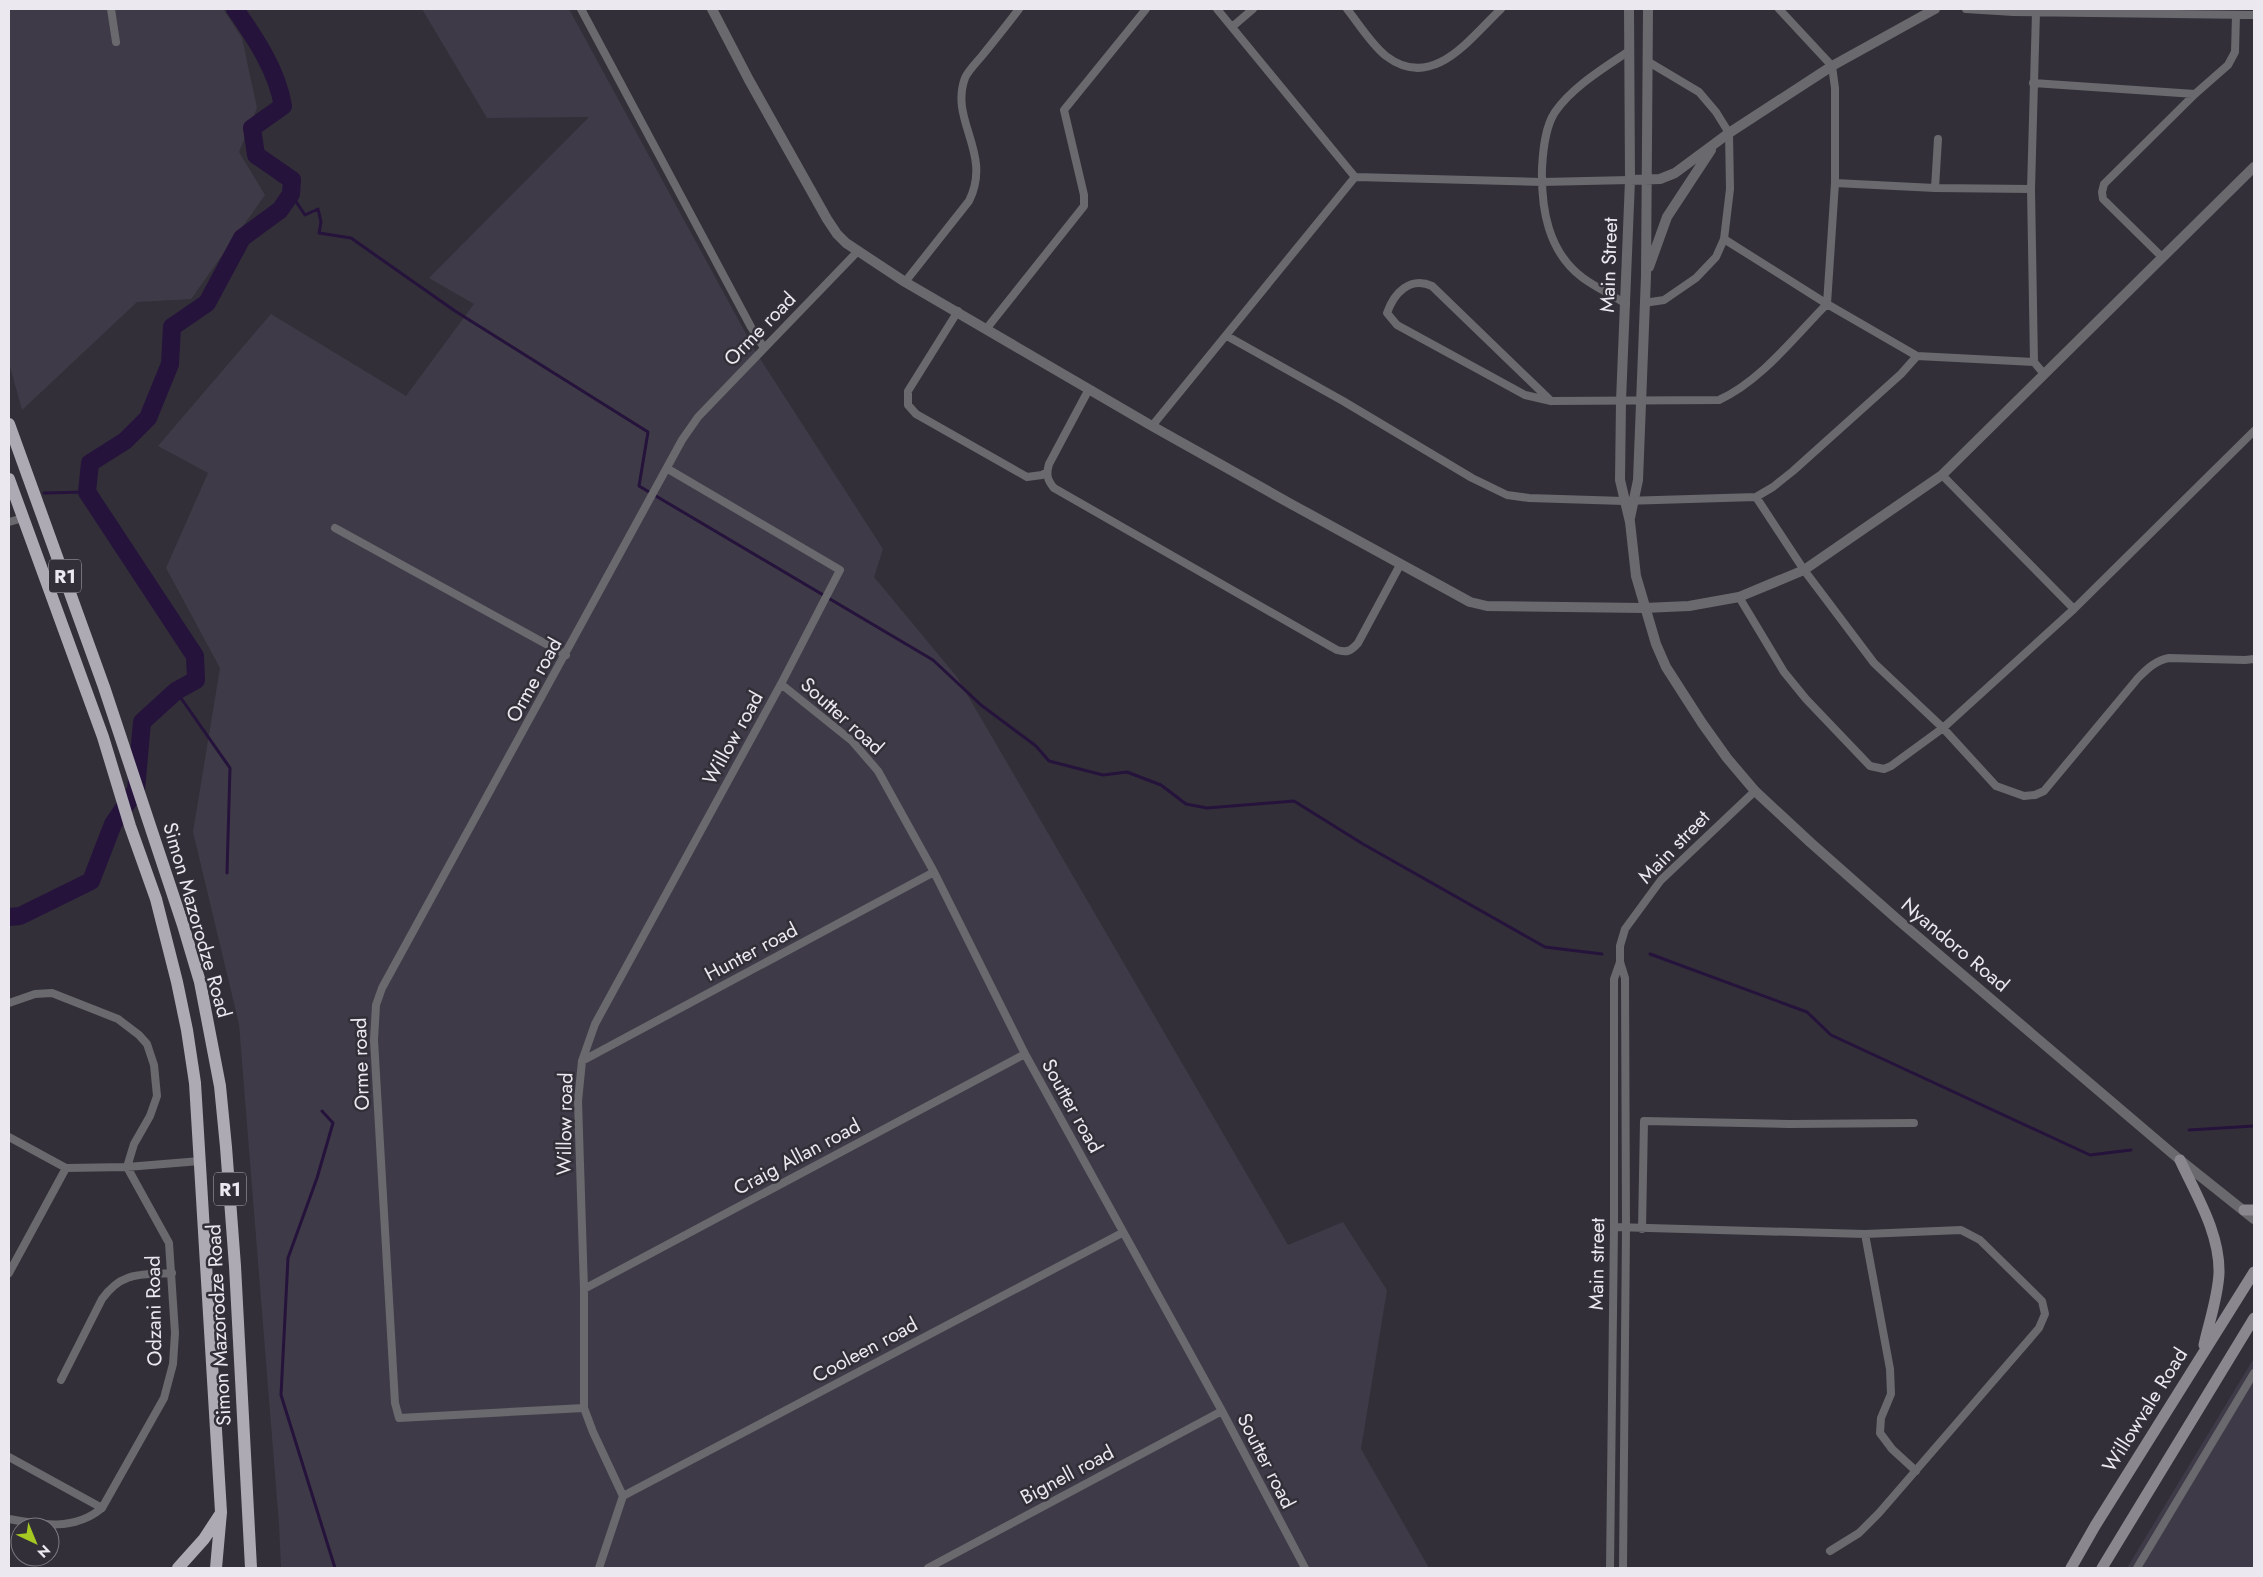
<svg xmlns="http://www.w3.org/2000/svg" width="2263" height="1577" font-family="Jost,sans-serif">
	<rect width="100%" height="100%" fill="#322f38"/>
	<!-- built -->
	<path fill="#3f3a47" d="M9,9H223L242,38L257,108L239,152L265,195L191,299L137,302L22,410L9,363Z
		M422,9H569L757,354L883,549L874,577L957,677L1288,1245L1343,1222L1387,1290L1361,1449L1429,1568H281L279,1524L239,1024L193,832L220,668L166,568L208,473L158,446L271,314L406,396L474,304L429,278L589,117L487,118Z
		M2254,1358V1568H2127Z"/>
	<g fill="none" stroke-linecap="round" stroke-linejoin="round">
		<!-- stream -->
		<path stroke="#25133c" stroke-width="3" d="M291,194L305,215L318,209L321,222L319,233L351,238L455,311L648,432L639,486L933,660L981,705L1036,746L1049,761L1103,775L1127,772L1161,785L1186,804L1207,808L1294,801L1363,844L1545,947L1602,954
			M44,493L87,492
			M176,691L230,768L227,873
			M1650,954L1807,1012L1831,1035L2090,1155L2131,1150
			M322,1111L333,1123L317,1178L288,1258L281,1395L335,1568
			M2189,1130L2254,1126"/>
		<!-- river -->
		<path stroke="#25133c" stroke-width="18" d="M9,917L20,916L91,881L113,824L136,790L142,722L176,691L196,680L195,656L87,492L90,463L125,441L148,418L170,364L172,327L207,303L242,238L280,210L291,194L292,180L256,155L252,128L283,106C277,70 255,38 235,9"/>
		<!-- minor -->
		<path stroke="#6a696d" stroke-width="8" d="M111,9L116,42
			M581,9L751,327L764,348
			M1217,9L1355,177
			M1347,9C1359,24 1371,44 1386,56C1433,92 1470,38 1501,9
			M1966,9L2013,12L2254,15
			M1232,27L1253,9
			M2033,83L2195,94
			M1835,183L1935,188L2031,189
			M1935,188L1938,139
			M1724,239L1827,304L1917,356L2034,362L2044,374
			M2162,257L2103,199L2102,192L2104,184L2195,94L2228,65L2235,52L2236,15
			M905,282L969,201C993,153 949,121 965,78C968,71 976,63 981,57C994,41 1007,25 1019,9
			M1644,303L1664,300L1696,278L1716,257L1724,239L1730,189L1729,133L1716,112L1699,92L1647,61
			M1626,304C1612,295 1597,288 1583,278C1548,252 1541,209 1542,168C1543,150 1545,127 1555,112C1572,87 1604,68 1629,51
			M958,311L908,391V405L916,414L1027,477L1042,475L1047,472
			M987,328L1084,206V195L1064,110L1146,9
			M1227,336L1343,401L1472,478L1507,495L1529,498L1624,501L1756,497L1773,487L1793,471L1901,374L1917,356
			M2034,362L2031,189L2036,12
			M1089,389L1049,464C1046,474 1047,480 1054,488L1337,650C1347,653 1351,651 1358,643L1400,565
			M1551,401L1432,286C1410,276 1394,293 1387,313L1397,325L1525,395L1551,401L1719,400C1761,381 1795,336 1827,304L1835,183V88L1832,66L1779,9
			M1152,426L1355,177L1542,182L1630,180
			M1942,475L2074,609
			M1756,497L1804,570L1874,663L1943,728L1996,786L2024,796L2035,795L2044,791L2138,678C2148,668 2155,661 2169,658L2245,660L2254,659
			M9,522L23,518
			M335,528L566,655
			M1739,597L1784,672L1806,699L1870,766L1884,769L1891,766L1943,728L2074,609L2254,431
			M781,684L852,741L878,771L934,872L1025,1054L1222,1411L1305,1568
			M9,1003L35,994L52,993L118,1019L139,1035L147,1044L154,1065L157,1096L150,1116L134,1144L127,1167L169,1243L175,1333L173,1364L164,1398L102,1508C75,1531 41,1525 9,1519
			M582,1061L934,872
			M9,1137L66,1168L127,1167L200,1161
			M1614,1227L1865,1234L1961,1230L1980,1240L2042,1301L2045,1314L2039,1328L1879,1513L1859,1533L1830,1551
			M1642,1229L1644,1121L1789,1124L1914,1123
			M1865,1234L1890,1369L1891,1394L1881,1418L1880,1433L1892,1449L1916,1471
			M9,1273L66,1168
			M584,1289L1025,1054
			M61,1380L102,1299C122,1271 141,1275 172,1273
			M584,1408L399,1418L395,1403L374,1040L376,1005L382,988L682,440L698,417L858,251
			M9,1457L102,1508
			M623,1496L1122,1233
			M599,1568L623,1496L593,1432L584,1408V1289L578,1101L582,1061L595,1024L781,684L840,570L668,469
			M928,1568L1222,1411
			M1610,1568L1614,1227V979L1620,962
			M1623,1568L1626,1228L1625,978L1620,962V946L1625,929L1661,880L1755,791
			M2137,1568L2254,1373"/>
		<!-- tertiary -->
		<path stroke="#6a696d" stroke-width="10" d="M712,9L749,80L827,219L837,234L846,243L905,282L1152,426L1291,504L1470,602L1487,606L1644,608L1689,606L1739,597L1804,570L1942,475L2254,167
			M1629,9L1630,180L1621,401L1620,480L1630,522L1636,576L1656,644L1666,667L1702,723L1727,758L1755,791L1811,843L1897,919L2180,1160L2254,1219
			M1630,180L1660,179L1675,173L1729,133L1832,66L1935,9
			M1649,267L1667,217L1711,150
			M1630,518L1638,480L1646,276L1648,9"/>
		<!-- secondary -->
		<path stroke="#8a878e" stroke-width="11" d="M2180,1160C2196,1195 2220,1233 2219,1273C2218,1297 2209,1322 2204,1345
			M2244,1210H2254
			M2071,1568L2095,1526L2254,1272
			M2102,1568L2254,1318"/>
		<!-- trunk -->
		<path stroke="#adaab4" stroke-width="12" d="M9,424L104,687L183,925L200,982L220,1086L226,1147L235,1266L251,1568
			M9,479L103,737L130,826L156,899L177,982L187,1030L195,1083L221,1512L216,1568
			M178,1568L204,1539L221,1513"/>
	</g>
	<g text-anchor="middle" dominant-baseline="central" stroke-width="5" stroke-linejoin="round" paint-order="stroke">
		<!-- shield labels -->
		<g fill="#322f38" stroke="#b4b1b8" stroke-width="1">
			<rect x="49" y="559.5" width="32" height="33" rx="4"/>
			<rect x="214" y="1172.5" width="32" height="33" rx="4"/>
		</g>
		<g font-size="19" font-weight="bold" fill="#ebe9ef">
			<text x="65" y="576">R1</text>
			<text x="230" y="1189">R1</text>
		</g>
		<!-- street labels -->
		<g font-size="20" fill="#ebe9ef" stroke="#322f38">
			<text transform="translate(1609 265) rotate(-88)">Main Street</text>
			<text transform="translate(760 329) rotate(-46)">Orme road</text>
			<text transform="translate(534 680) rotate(-61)">Orme road</text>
			<text transform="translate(842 716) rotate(42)">Soutter road</text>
			<text transform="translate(733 738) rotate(-61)">Willow road</text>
			<text transform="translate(1674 847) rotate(-46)">Main street</text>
			<text transform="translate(197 920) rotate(74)">Simon Mazorodze Road</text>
			<text transform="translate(1955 945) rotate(40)">Nyandoro Road</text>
			<text transform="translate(751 952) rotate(-28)">Hunter road</text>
			<text transform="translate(361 1064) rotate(-92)">Orme road</text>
			<text transform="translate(1072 1106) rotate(61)">Soutter road</text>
			<text transform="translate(565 1124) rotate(-89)">Willow road</text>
			<text transform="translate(797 1157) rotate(-28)">Craig Allan road</text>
			<text transform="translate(1597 1264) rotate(-89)">Main street</text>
			<text transform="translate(154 1311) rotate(-91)">Odzani Road</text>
			<text transform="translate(219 1325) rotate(-93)">Simon Mazorodze Road</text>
			<text transform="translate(865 1350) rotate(-28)">Cooleen road</text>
			<text transform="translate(2145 1410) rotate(-58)">Willowvale Road</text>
			<text transform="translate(1266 1461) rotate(63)">Soutter road</text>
			<text transform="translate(1067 1475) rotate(-28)">Bignell road</text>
		</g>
	</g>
	<!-- border -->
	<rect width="2263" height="1577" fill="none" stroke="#ebe9ef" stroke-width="20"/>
	<!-- north arrow -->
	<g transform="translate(35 1542) rotate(136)"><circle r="24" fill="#322f38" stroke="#7c7981"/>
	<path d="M0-4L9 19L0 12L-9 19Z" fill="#a5c822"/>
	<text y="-8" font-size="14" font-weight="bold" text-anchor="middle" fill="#ebe9ef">N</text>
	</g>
</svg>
